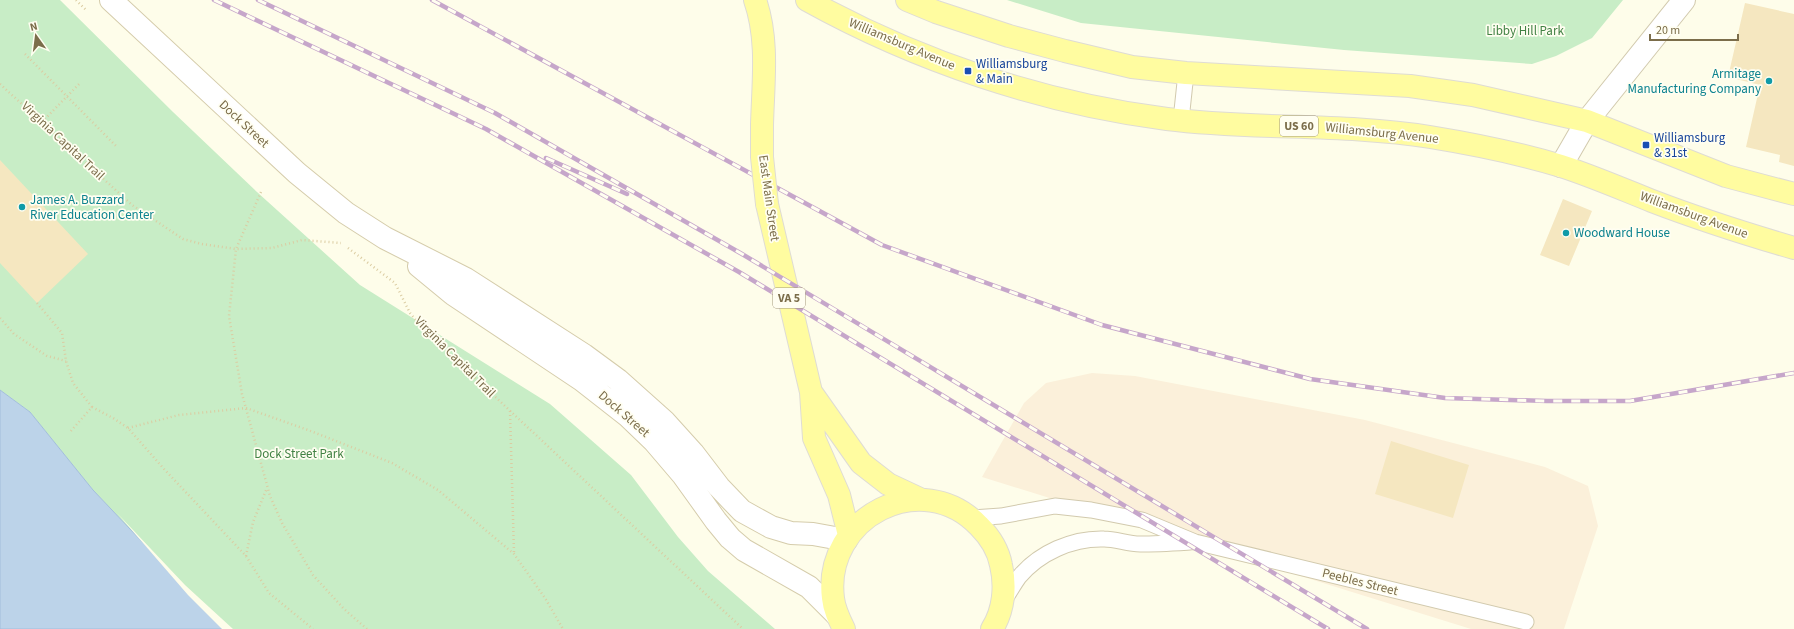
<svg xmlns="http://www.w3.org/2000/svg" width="1794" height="629" font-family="'Source Sans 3',sans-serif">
	<rect width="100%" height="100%" fill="#fefdea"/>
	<!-- commercial -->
	<path fill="#fbf0da" d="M1092,373L1135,376L1365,420L1545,467L1588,486L1598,526L1564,629H1471L982,477L1024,403L1046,383Z"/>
	<!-- green -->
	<path fill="#c8edc6" d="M0,0H60L173,112L257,192L360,285L550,404L631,475L678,537L708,571L775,629H231L184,586L93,490L30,412L0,390Z
		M1007,0H1623L1592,38L1556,56L1532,64L1344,50L1081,23Z"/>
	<!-- water -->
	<path fill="#bcd3e9" stroke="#a2bedc" d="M0,390L30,412L93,490L184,586L231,629H0Z"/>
	<!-- pier -->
	<path fill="#fefdea" d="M117,513L185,585L233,629H222L188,595Z"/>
	<!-- building -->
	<path fill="#f5e7c0" d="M1745,3L1794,14V166L1779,162L1780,155L1746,147L1760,85L1728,77Z
		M0,160L88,254L37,303L0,263Z
		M1563,199L1592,211L1569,266L1540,255Z
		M1391,441L1469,465L1453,518L1375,494Z"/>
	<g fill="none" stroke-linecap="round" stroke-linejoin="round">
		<defs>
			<path id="lane" d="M1181,120L1186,73
				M972,518L1001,516L1055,506L1091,510L1142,520L1195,542L1526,622
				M1004,600C1009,593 1014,584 1019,577C1039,553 1072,538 1104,539C1116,539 1128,544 1140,544C1157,544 1173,543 1190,542"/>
			<path id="street" d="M1561,166L1587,121L1684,0"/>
			<path id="secondary" d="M111,0L297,173L346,213L385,238L466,279L584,355L618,380L665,422L693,453L719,487L742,511L771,527L791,533L813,534L846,540
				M419,266L453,294L582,380L628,416L654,441L683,475L716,521L730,538L744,550L809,587L837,615"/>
			<path id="primary" d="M755,0C769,40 763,84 762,125
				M807,0C917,61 1042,103 1167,119C1254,130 1343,123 1430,137C1473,144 1518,153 1561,166C1592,176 1622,189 1652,201C1699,219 1746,234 1794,248
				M907,0L936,12L1009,36L1065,51L1132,67L1186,73L1410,86L1473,95L1587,121L1726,176L1794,194
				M767,204L811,392L814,438L839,495L849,535
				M811,392L861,463L888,484L920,499
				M844,629C839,619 834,609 833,598C823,517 922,466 979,526C990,537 998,549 1001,565C1006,586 1004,610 992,629"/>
		</defs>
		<!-- lane casing -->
		<use href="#lane" stroke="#d2caae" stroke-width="17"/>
		<!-- street casing -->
		<use href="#street" stroke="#d2caae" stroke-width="24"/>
		<!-- secondary casing -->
		<use href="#secondary" stroke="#d5ccab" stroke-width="24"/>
		<!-- primary casing -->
		<use href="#primary" stroke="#dfdcd4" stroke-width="24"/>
		<!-- path -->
		<path stroke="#dbcca2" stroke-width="2.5" stroke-dasharray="1 3" stroke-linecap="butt" d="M76,0L87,11
			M25,54L116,146
			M0,84L132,205L183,239L202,244L236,249L272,248L302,240L341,243
			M42,122L81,82
			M261,192L236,249L229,316L242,394L270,496L282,523L313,575L344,609L367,629
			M348,248L395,283L410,313L426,332L743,629
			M37,303L62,333L66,361L73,383L92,407L70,432
			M0,318L14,334L47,356L66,361
			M92,407L113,418L128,428L164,469L246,556L269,593L313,629
			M510,411L514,553
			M128,428L179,415L246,408L308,430L392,463L438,490L514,554L545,598L563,629
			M246,556L253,522L267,488"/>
		<!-- lane -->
		<use href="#lane" stroke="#fff" stroke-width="15"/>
		<!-- street -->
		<use href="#street" stroke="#fff" stroke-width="22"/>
		<!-- secondary -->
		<use href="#secondary" stroke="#fff" stroke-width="22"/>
		<!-- primary -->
		<use href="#primary" stroke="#fffca0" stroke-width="22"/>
		<defs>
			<path id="rail" d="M214,0L486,129L739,272L1328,629
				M258,0L495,113L742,254L1367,629
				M432,0L882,245L1102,325L1310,379L1445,398L1547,401H1630L1794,373
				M546,158L627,194"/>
		</defs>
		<!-- rail casing -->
		<use href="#rail" stroke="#c6a6ca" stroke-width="4.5"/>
		<!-- rail -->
		<use href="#rail" stroke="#fffef1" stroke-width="3" stroke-dasharray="9" stroke-linecap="butt"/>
		<defs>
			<path id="primary-bridge" d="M762,125V157L767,204"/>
		</defs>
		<!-- primary-bridge casing -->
		<use href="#primary-bridge" stroke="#dfdcd4" stroke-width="24" stroke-linecap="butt"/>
		<!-- primary-bridge -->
		<use href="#primary-bridge" stroke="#fffca0" stroke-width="22"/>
	</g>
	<!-- markers -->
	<g fill="#1a4fb4" stroke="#fffef1" stroke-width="1.5">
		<rect x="964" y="67" width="8" height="8" rx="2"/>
		<rect x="1642" y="141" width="8" height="8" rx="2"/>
	</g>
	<g fill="#0f9aa8" stroke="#fffef1" stroke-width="1.5">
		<circle cx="1769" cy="81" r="4"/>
		<circle cx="22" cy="207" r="4"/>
		<circle cx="1566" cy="233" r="4"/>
	</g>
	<g text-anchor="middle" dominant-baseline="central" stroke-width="3.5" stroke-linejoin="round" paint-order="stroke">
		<!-- shield labels -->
		<g fill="#fffef1" stroke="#a3987c" stroke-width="1">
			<rect x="1280" y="116" width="38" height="20" rx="3"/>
			<rect x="773" y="288" width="32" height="20" rx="3"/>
		</g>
		<g font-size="12" font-weight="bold" fill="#7b6d4a">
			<text x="1299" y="126">US 60</text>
			<text x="789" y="298">VA 5</text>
		</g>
		<!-- park labels -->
		<g font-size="13" fill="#428244" stroke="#fffef1">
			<text x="1525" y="31">Libby Hill Park</text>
			<text x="299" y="454">Dock Street Park</text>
		</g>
		<!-- street labels -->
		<g font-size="13" fill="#7b6d4a" stroke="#fffef1">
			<text transform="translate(902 44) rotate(23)">Williamsburg Avenue</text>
			<text transform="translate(244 124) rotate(43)">Dock Street</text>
			<text transform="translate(1382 133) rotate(6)">Williamsburg Avenue</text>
			<text transform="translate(63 141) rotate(43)">Virginia Capital Trail</text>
			<text transform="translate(769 198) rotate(82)">East Main Street</text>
			<text transform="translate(1694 215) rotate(20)">Williamsburg Avenue</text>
			<text transform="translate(455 357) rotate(45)">Virginia Capital Trail</text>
			<text transform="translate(624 414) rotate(41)">Dock Street</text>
			<text transform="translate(1360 582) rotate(14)">Peebles Street</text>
		</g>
		<!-- transit labels -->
		<g font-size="13" fill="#164399" stroke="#fffef1" text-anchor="start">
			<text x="976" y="64">Williamsburg<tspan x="976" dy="15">&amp; Main</tspan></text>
			<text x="1654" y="138">Williamsburg<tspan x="1654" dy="15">&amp; 31st</tspan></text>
		</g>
		<!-- culture labels -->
		<g font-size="13" fill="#0d838f" stroke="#fffef1" text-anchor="start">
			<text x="1761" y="74" text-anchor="end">Armitage<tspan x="1761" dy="15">Manufacturing Company</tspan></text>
			<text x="30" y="200">James A. Buzzard<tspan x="30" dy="15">River Education Center</tspan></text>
			<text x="1574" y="233">Woodward House</text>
		</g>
	</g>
	<!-- north arrow -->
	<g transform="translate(36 36) rotate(346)" stroke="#fffef1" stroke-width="3" paint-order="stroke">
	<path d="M0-3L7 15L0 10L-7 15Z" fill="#7b6d4a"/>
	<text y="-6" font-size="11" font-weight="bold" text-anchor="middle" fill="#7b6d4a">N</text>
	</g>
	<!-- scale -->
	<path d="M1650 34v6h88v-6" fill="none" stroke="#7b6d4a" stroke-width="2"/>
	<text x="1656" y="34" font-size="12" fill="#7b6d4a" stroke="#fffef1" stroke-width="3" paint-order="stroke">20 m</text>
</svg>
